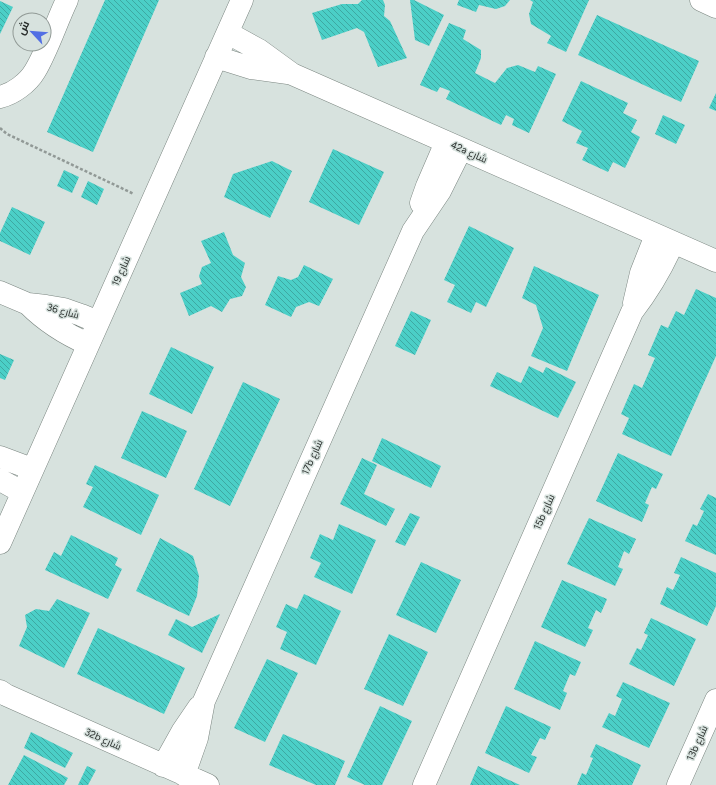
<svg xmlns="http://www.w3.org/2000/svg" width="716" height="785" font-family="Figtree,Cairo,sans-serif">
	<defs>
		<pattern id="building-back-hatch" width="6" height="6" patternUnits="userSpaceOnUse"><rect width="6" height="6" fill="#4bcfc7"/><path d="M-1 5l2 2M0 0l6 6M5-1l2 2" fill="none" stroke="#3ea8a2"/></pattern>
	</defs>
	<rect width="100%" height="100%" fill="#d7e2de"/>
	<!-- building -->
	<path fill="url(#building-back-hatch)" d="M105,0H159L93,152L47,132Z
		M362,0H383L385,5L384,16L390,21L407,58L378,67L364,32L357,28L322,40L312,13L342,4H358Z
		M410,0H414L444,15L429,46L415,40Z
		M459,0H510L505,6L496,9L479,5L476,12L457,5Z
		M530,0H589L566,52L547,43L551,36L531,24L529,14L533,2Z
		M0,1L13,7L0,34Z
		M597,15L699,61L681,102L578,55Z
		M449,23L466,30L463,39L481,50V58L475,73L495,83L507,68L518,65L535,72L538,66L556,74L529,133L512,125L514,119L506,115L501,125L446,99L450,91L440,87L437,92L420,85Z
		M581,81L628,103L623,113L637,120L631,132L640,137L625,168L613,162L608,172L582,160L588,148L576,143L582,131L562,121Z
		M716,93V111L709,108Z
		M663,115L685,125L676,144L655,134Z
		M333,149L384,172L359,225L309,202Z
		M272,161L292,171L270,218L224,197L233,174Z
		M64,170L79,177L72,193L57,186Z
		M88,181L104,189L97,205L81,197Z
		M12,207L45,222L30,255L0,241V233Z
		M469,226L514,248L486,307L476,302L471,313L447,302L455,285L444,280Z
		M224,232L233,255L245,263L241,277L246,287L242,296L230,299L222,312L211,306L189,316L180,293L202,284L199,276L202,267L211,263L201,241Z
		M304,265L333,279L319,306L309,302L296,307L291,317L265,305L278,276L291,280L298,277Z
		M534,266L599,295L567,371L531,356L543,328L536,305L522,298Z
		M696,289L716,298V356L671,456L622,434L629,418L621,414L634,384L642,388L655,358L648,355L661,325L668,328L676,311L684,315Z
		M411,311L431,320L415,355L395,346Z
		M171,347L214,367L192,414L149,394Z
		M0,354L14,360L5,380L0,378Z
		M529,366L543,373L546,367L576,382L558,418L490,386L497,372L521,383Z
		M243,382L280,399L230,506L194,489Z
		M142,411L187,431L166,478L121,458Z
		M382,438L441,466L431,488L372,461Z
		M618,453L663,474L656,489L652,487L645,503L649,505L642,522L596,501Z
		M362,458L377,465L364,494L395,509L386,526L340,504Z
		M95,465L159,495L141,535L83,507L93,487L86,484Z
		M708,494L716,498V555L685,541L693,524L697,526L704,511L700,509Z
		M410,513L420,517L405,546L395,542Z
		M589,518L636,539L629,554L624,551L618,567L623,569L615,586L567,564Z
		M339,524L376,540L352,594L314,577L321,563L310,558L320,534L333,540Z
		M71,535L118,558L115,565L122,569L108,599L45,570L54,552L61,556Z
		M160,538L193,556L199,576L197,596L189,616L136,591Z
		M681,557L716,573V606L707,626L660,604L667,587L673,590L680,575L674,573Z
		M421,562L461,580L436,633L396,615Z
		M562,580L607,599L601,613L596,610L588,628L593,630L585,647L541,627Z
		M304,594L341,611L316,665L280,649L287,632L276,627L286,604L297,609Z
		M57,599L90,613L64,668L19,646L27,627L25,615L36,609L49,611Z
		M220,614L202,653L168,635L176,619L192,627Z
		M651,618L696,639L674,686L629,664L637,648L641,650L648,635L644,633Z
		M98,628L185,668L164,714L77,674Z
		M389,634L428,652L403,706L364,689Z
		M535,641L581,662L575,676L570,674L563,691L567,693L560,710L514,689Z
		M267,659L298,673L265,742L234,728Z
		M623,682L670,703L649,748L602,727L609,713L615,716L622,699L616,696Z
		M380,706L412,721L382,785H365L347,777Z
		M506,706L551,727L545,740L540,738L531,755L537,757L529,773L485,753Z
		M31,732L73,753L65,768L24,748Z
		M283,734L345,761L335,785H316L269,765Z
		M596,744L641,765L632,785H577L582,773L586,775L593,758L590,757Z
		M24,755L68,778L64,785H8Z
		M87,766L96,770L88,785H78Z
		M478,766L520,785H470Z"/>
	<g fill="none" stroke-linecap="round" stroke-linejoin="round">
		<defs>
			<path id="street" d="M701,0L716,7
				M228,33L259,50L292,74L716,261
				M216,57L251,68L288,73
				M0,97C13,94 28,83 35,71C48,49 56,23 67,0
				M421,203L427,186L446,142
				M0,292L28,304L46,306L64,309L81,315L98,322
				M634,303L641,273L656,235
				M28,304C46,322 65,334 88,344
				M0,457L32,469
				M0,480L22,492
				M0,543L242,0
				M0,691L6,695L208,785
				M163,766L182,732L199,707
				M184,775L197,738L204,701L413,231L440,191L461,149
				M424,785L632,312C649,290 662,268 673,243
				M678,785L716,700"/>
		</defs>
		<!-- street casing -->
		<use href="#street" stroke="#7b8681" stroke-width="23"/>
		<!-- path -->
		<path stroke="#919996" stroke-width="2.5" stroke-dasharray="3 2" stroke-linecap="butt" d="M0,128L7,134L134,194"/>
		<!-- street -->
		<use href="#street" stroke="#fff" stroke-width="22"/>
	</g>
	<g text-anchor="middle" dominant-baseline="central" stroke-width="3" stroke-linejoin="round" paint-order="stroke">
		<!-- street labels -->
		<g font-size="10" fill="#282d2b" stroke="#d7e2de">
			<text transform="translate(469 152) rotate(24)">42a شارع</text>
			<text transform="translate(121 271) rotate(-66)">شارع 19</text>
			<text transform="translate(63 311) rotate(15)">شارع 36</text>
			<text transform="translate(312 457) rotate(-66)">17b شارع</text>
			<text transform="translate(544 512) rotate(-66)">15b شارع</text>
			<text transform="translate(103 739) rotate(24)">32b شارع</text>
			<text transform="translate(697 743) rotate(-66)">13b شارع</text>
		</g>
	</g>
	<!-- north arrow -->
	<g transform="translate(32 32) rotate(296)"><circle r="19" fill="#d7e2de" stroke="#919a96"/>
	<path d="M0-3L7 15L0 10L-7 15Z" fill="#526fe4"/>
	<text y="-6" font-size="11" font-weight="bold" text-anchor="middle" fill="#282d2b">ش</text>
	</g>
</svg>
